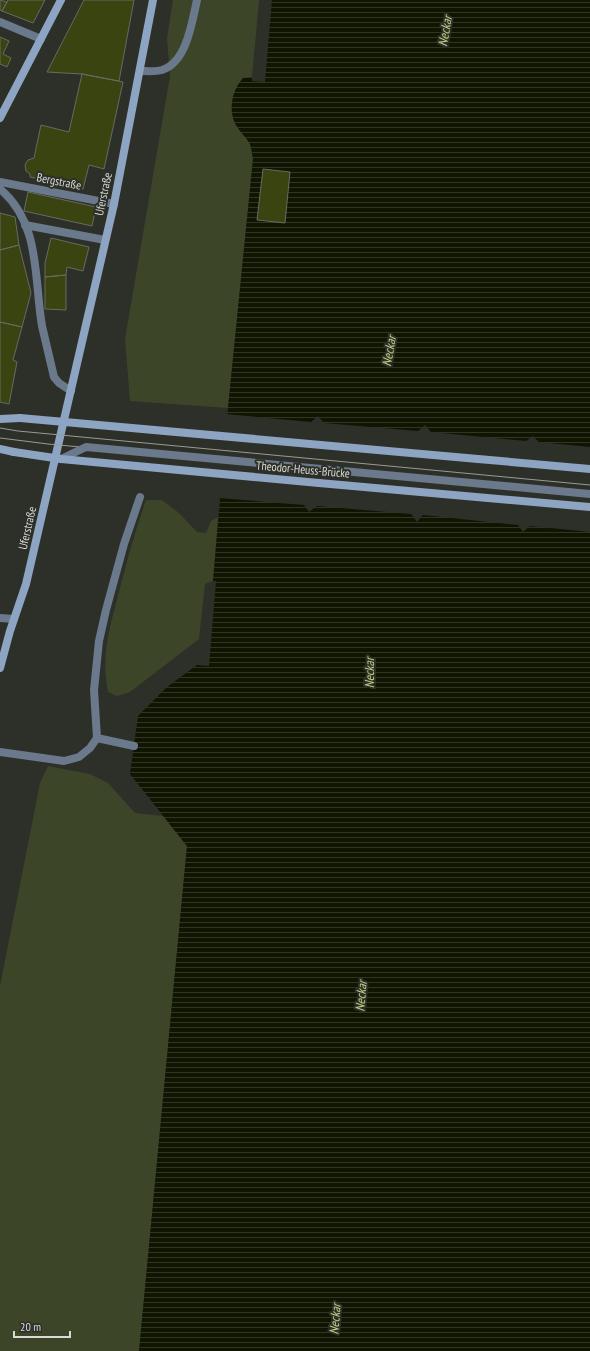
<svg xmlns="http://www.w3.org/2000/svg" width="590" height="1351" font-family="'PT Sans Narrow',sans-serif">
	<defs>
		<pattern id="water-rules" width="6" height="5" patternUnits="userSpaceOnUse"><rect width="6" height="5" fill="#0f1500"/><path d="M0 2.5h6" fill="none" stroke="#313624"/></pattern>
	</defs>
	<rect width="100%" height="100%" fill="#2d2f29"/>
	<!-- green -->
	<path fill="#3d4529" d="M173,0H259L252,77L243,78L233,118L250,144L253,159L228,408L130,401L125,339L170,76L167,38Z
		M146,500H162L179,513L197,532L206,533L211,521L218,517L213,581L205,584L199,639L130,692L117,696L108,692C101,656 109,630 118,596C126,563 135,532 146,500Z
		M48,766L90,774L108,783L135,813L163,816L187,846L139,1351H0V986L40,783Z"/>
	<!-- water -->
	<path fill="url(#water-rules)" d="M272,0H590V1351H139L187,846L130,774L138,716L167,687L197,665L209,666L216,581H213L228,408L253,159C252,154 252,149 250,144C245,135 235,128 233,118C229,104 234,88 243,78L252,77V81L265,82Z"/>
	<!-- pier -->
	<path fill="#2d2f29" d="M226,414L311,422L318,416L324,423L418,431L425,425L431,432L526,441L533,436L539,442L590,447V532L530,526L523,532L518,525L423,515L417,522L411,514L317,506L309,512L304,505L218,498Z"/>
	<!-- building -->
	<path fill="#394410" stroke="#686a63" d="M0,0L7,2L2,11L0,10Z
		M8,0H45L33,23L2,11Z
		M84,0H134L119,81L82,74L47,72Z
		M0,37L9,41L3,54L11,58L7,67L0,64Z
		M82,74L123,82L104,169L89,165L83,189L68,186V188L48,183V181L30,177V174L26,171L25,165L28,160L34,158L41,125L69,132Z
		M263,169L290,172L285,223L257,220Z
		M28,192L96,207L92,226L24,211Z
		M0,213L15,217L19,245L0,250Z
		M51,238L89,247L83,271L67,267L66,275L45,277V263Z
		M19,245L31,293L22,327L0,322V250Z
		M66,275V310L45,309V277Z
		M0,322L22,327L13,360L17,362L9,404L0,402Z"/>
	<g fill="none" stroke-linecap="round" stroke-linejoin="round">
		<!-- lane -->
		<path stroke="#6b798c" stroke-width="8" d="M140,71C147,71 155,72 162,70C187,62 192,22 197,0
			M25,225L105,240
			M97,738L134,746
			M0,752L64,761L79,757L90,748L97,738L94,690L99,641L106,610L124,544L140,497"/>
		<!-- street -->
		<path stroke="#6b798c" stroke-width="8" d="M0,22L41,39
			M0,182L114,204
			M0,189C41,223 34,280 42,326C46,343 50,360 54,377L59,383L71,391
			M0,618L14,619"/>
		<!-- secondary -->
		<path stroke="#8da4c2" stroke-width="8" d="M0,118L61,0
			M0,419L20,418
			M0,449L14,452
			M478,459L590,469
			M319,483L590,507
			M0,668L10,631L26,584L85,329L114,204L153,0"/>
		<!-- tram -->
		<path stroke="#9a9b96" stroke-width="1" d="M0,428L18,431L590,485
			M0,438L48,444L590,494"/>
		<!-- lane-bridge -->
		<path stroke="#6b798c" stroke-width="8" d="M61,459L86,447L590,494"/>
		<!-- secondary-bridge -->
		<path stroke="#8da4c2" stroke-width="8" d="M20,418L478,459
			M14,452L61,459L319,483"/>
	</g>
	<g text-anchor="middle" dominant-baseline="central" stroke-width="4" stroke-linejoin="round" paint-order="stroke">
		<!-- street labels -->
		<g font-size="12" fill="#d9dad6" stroke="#2d2f29">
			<text transform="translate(59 181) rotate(11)">Bergstraße</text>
			<text transform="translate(103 194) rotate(-78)">Uferstraße</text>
			<text transform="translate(303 469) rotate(5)">Theodor-Heuss-Brücke</text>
			<text transform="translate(27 528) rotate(-77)">Uferstraße</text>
		</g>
		<!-- water labels -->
		<g font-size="13" font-style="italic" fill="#bdd283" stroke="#2d2f29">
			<text transform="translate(445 31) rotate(-80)">Neckar</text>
			<text transform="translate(389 351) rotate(-80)">Neckar</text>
			<text transform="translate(369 673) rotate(-90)">Neckar</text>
			<text transform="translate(361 996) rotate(-85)">Neckar</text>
			<text transform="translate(335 1319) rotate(-85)">Neckar</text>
		</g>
	</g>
	<!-- scale -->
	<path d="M14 1331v6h56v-6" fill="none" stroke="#d9dad6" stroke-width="2"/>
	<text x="20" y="1331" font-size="12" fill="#d9dad6" stroke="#2d2f29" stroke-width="3" paint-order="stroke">20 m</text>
</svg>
